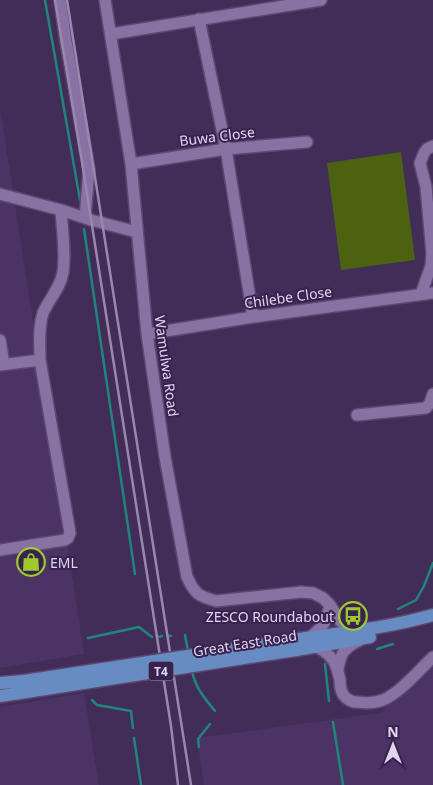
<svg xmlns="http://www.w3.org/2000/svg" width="433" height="785" font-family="'Noto Sans',sans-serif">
	<rect width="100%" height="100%" fill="#422d59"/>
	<!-- built -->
	<path fill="#4b3366" d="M0,107L84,654L0,668Z
		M433,664V785H204L197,738L380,713Z
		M84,693L99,785H0V707Z"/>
	<!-- pitch -->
	<path fill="#4b6210" d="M401,152L415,260L341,270L327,163Z"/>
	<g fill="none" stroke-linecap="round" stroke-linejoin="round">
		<!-- stream -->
		<path stroke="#1f867b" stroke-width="2.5" d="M45,0L80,200
			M84,229L135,574
			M398,609L416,600L424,586L433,563
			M185,635L188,651
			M168,636H171
			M158,637L162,636
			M88,638L139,627L152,637
			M377,649L393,644
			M325,664L329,701
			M192,671C195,687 205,699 215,711
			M92,700L97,705L131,711L133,728
			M333,722L343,785
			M134,738L141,785
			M199,747L198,739L210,724"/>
		<defs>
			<path id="minor" d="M60,0L66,42L89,169L85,218
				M105,0L131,164L147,334L165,457L187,577C195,594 198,596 216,601L301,592L313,593L323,598L330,605L340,621L357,631
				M199,19L226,149L253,317
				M111,34L321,0
				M131,164L226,149L307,142
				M0,194L61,210L91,220L137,232
				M421,294L431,266L432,254L426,187L420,163L424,153L427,149L433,146
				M147,334L253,317L433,293
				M0,340L4,364
				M40,360C40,344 38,328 43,313C49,299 61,287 63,272C66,254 62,228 61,210
				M0,365L40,360L70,533L68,538L65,540L0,550
				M357,415L426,408L430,403L433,394
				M309,638C324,626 326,623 330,605
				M317,647C333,656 336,662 340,680C340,684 340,688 342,692C344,698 351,702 357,702C365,703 375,703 383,700C401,692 419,670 433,657
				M338,669C341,652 344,648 360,640"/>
			<path id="major" d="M293,640C340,633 387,628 433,615
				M296,650L370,637
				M0,683L24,681
				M0,696L26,692"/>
		</defs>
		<!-- minor casing -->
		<use href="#minor" stroke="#5c496f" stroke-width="14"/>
		<!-- major casing -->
		<use href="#major" stroke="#5c496f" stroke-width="15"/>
		<!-- minor -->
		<use href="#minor" stroke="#8872a4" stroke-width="11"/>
		<!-- major -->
		<use href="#major" stroke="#678cc4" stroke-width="12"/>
		<!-- rail -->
		<path stroke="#9888ac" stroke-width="2.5" d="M55,0L82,162L171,726L178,785
			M67,0L191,785"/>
		<defs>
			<path id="major-bridge" d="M24,681L293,640
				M26,692L296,650"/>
		</defs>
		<!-- major-bridge casing -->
		<use href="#major-bridge" stroke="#5c496f" stroke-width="15" stroke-linecap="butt"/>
		<!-- major-bridge -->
		<use href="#major-bridge" stroke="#678cc4" stroke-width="12"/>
	</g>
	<!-- icons -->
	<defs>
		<symbol id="shop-ring" viewBox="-11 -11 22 22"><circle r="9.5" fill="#38234e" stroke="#9eca2f" stroke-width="1.5"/><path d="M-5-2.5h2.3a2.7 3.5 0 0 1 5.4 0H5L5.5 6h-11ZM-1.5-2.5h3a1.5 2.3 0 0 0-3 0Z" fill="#9eca2f"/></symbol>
		<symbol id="bus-ring" viewBox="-11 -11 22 22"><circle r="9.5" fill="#38234e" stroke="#9eca2f" stroke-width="1.5"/><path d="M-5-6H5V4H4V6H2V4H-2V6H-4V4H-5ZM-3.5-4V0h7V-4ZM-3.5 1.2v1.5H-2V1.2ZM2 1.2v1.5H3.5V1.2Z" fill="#9eca2f"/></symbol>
	</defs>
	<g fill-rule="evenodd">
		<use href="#shop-ring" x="15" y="546" width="32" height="32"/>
		<use href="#bus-ring" x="337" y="600" width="32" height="32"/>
	</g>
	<g text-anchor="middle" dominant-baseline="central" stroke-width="4" stroke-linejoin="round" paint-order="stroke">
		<!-- shield labels -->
		<rect fill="#38234e" stroke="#ae9fbf" stroke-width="1" x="148.5" y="661.5" width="25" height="19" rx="4"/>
		<g font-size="12" font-weight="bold" fill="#e0d4f0">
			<text x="161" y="671">T4</text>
		</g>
		<!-- street labels -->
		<g font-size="14" fill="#e0d4f0" stroke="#38234e">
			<text transform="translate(217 136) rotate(-7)">Buwa Close</text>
			<text transform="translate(288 297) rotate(-8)">Chilebe Close</text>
			<text transform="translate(167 366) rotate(82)">Wamulwa Road</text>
			<text transform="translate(245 643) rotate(-9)">Great East Road</text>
		</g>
		<!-- poi labels -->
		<g font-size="14" fill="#e0d4f0" stroke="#38234e" text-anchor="start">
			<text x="50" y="562">EML</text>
			<text x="334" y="616" text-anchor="end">ZESCO Roundabout</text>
		</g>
	</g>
	<!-- north arrow -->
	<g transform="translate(393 745)" stroke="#38234e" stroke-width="4" paint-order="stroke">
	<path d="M0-4L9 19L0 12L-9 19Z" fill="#e0d4f0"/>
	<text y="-8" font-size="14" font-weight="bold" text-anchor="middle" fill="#e0d4f0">N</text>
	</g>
</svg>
